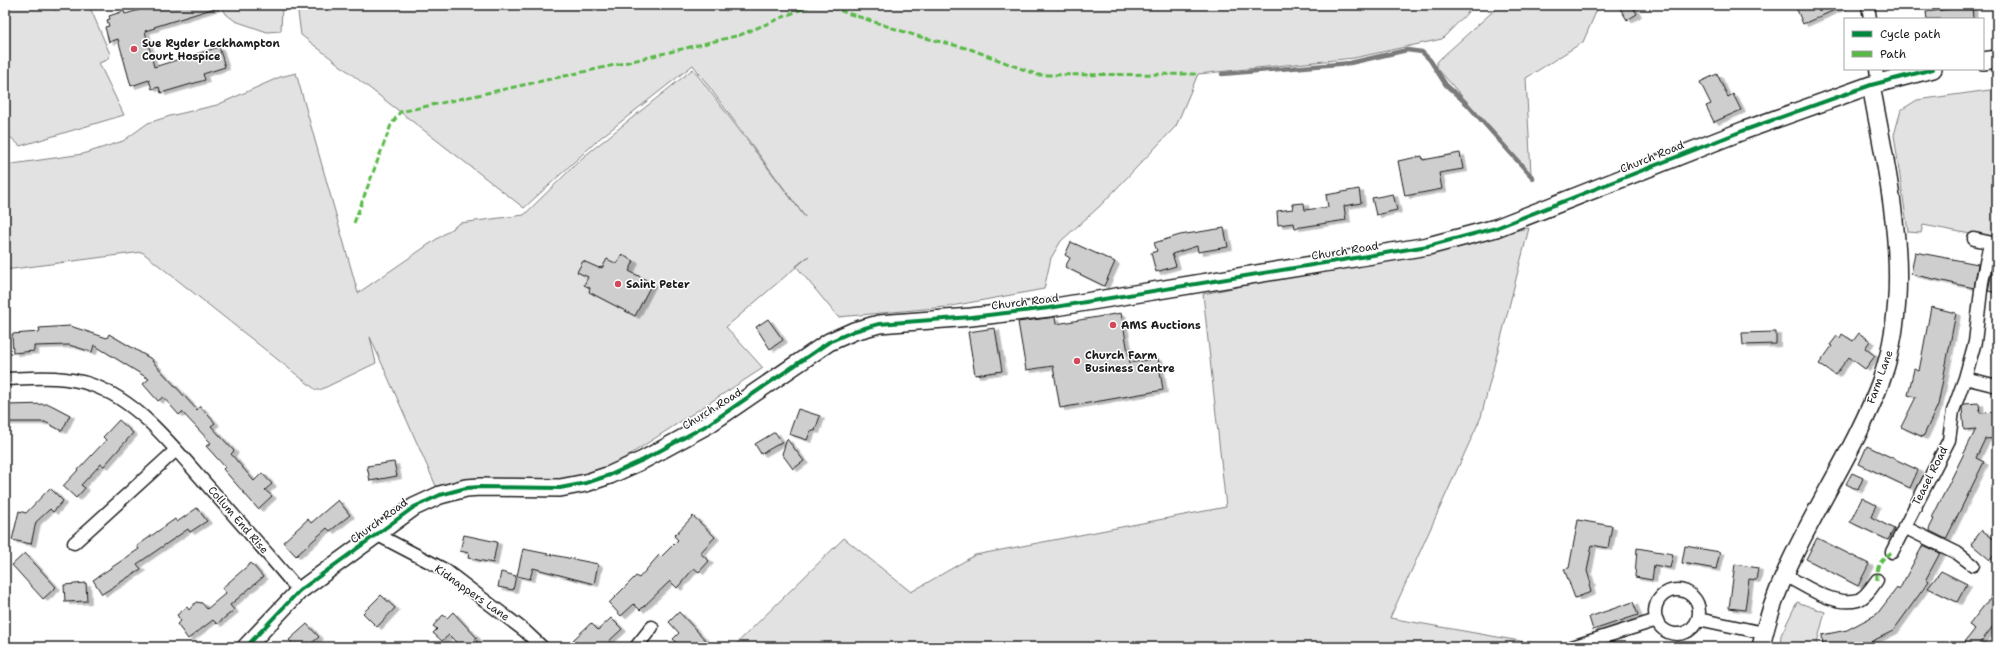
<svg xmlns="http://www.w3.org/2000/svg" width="2002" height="652" font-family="'Shantell Sans',sans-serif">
	<defs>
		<filter id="shadow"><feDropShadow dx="4.5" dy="2.5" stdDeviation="0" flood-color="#0004"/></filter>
	</defs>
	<rect width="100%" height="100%" fill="#fff"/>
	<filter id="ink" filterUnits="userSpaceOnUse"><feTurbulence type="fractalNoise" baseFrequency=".025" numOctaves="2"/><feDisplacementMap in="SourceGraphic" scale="8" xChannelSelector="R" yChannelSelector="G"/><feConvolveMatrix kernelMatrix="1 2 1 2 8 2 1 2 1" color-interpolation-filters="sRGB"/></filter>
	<g filter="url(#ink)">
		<!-- green -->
		<path fill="#e2e2e2" stroke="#7f7f7f" d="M5,5H64L54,10L67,5H89L110,54L107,60L99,63L124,115L20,146L5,132Z
			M221,5H282L281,31L267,32L235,21L226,14Z
			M297,5H1475L1442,39L1354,58L1198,74L1176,126L1100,206L1061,241L1051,258L1044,289L946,307L838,317L796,266L809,256L726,327L763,368L586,483L440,495L370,337L376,363L320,390H316L142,252L5,270V165L83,154L123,141L148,123L170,116L217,105L280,77L296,73L358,293L460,223L524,215L582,158L693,69L805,217L693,65L599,139L524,208L301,35Z
			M1500,5H1599L1583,42L1526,78L1531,174L1437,68V62L1442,57Z
			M1997,89V239L1923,225L1921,233L1908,232L1894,135L1901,110L1917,100Z
			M1529,228L1481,417L1390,618L1554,647H733L844,538L911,592L975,555L1226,507L1203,294Z
			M1797,602L1825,612L1816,647H1780L1781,635Z"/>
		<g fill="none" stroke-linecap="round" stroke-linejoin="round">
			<!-- stream -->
			<path stroke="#7a7a7a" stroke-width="4.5" d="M1222,74L1350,63L1407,50L1422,52L1430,60L1446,85L1467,104L1533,178"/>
		</g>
		<!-- building -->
		<path fill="#cecece" stroke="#1c1c1c" filter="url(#shadow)" d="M149,5H215V8L154,27L155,28L145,31L154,67L219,47L225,67L203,74L205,80L161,93L159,87L152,89L149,80L131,86L118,39L109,42L105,27L109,26L107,20L110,19L109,16L124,11L125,14L150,7Z
			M1618,5H1632L1637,14L1627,20Z
			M1795,5H1846L1803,24Z
			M1972,6L1973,19H1927L1926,12Z
			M1717,74L1728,97L1733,94L1741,110L1714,122L1706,106L1711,104L1700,82Z
			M1460,153L1463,169L1439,173L1442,189L1405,196L1398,161L1422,156L1423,160Z
			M1359,189L1361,203L1344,206L1346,220L1295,228L1294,223L1278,225L1277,211L1293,209L1292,204L1304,203L1305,210L1328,207L1326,195Z
			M1393,194L1397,210L1376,215L1372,198Z
			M1224,228L1228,247L1198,252L1197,246L1172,254L1176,266L1156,272L1151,253L1157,251L1154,243L1180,235Z
			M1071,242L1115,262L1104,286L1065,267L1070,258L1065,255Z
			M1915,252L1978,264L1974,288L1911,274Z
			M622,255L634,261L629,271L652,283L635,316L589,292L590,288L584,285L588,277L577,272L583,261L599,268L600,267L602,268L607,259L617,264Z
			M1993,267H1997V293L1988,291Z
			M1931,307L1956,313L1938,405L1923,437L1901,427L1916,397L1908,395L1914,369L1919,371Z
			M1121,313L1130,363L1158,358L1163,390L1060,408L1053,366L1026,370L1018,322L1055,317L1056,324Z
			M768,319L783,340L770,349L756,327Z
			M70,326L107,338L109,334L153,360L152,361L197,410L200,406L215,423L211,426L234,451L231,454L254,481L262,473L272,484L265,490L272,496L258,509L223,469L225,467L206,446L211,443L182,412L179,415L163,397L158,401L143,384L149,379L94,345L92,352L69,345L34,346V351L13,353L12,334L40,332L39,328Z
			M995,328L1002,371L975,375L968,332Z
			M1776,332V344L1743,345L1742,333Z
			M1859,333L1870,341L1865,348L1875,356L1865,369L1849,357L1835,375L1819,364L1832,346L1830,345L1837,336L1840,338L1842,334L1853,341Z
			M1979,403L1980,413L1997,412V438L1985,439L1976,458L1984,462L1946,539L1930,531L1929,529L1934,519L1932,518L1976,429L1964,430L1962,408L1964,404Z
			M49,404L70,415L62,431L45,422H5V405Z
			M798,409L820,416L815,431L811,430L807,440L789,434Z
			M119,420L133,433L104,466L101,464L81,485L85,488L76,498L63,486L106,440L103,437Z
			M775,432L782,442L761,454L755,444Z
			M787,439L804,461L793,469L782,454Z
			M1867,446L1918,470L1910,488L1859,464Z
			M394,462L397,476L370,481L367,466Z
			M1852,473L1863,478L1858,490L1846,484Z
			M50,488L63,501L53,512L50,509L36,522L31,544L12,540L19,511L26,513Z
			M1862,498L1876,505L1871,517L1894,529L1888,540L1850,522Z
			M338,500L350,515L330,531L327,528L296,556L283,542L308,519L311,523Z
			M197,508L207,521L190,532L188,529L137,564L141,569L102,594L93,580L139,549L137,546L175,519L177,522Z
			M693,516L715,537L700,553L709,561L699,572L694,568L677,588L670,581L640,610L634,604L621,616L609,603L636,576L639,578L659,555L661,557L678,540L674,536Z
			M1578,520L1612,526L1608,548L1592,545L1587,571L1591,584L1589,585L1591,592L1575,598L1564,569L1569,568Z
			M1982,530L1997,542V552L1990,560L1971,544Z
			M464,535L497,542L493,563L468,558L469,553L460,551Z
			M1817,538L1869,564L1858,586L1806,559Z
			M1923,545L1940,553L1926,579L1929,581L1893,631L1860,647H1823L1822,635L1847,630L1877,614L1897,588L1899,590Z
			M1685,546L1720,552L1716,569L1682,563Z
			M1637,548L1673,554L1670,568L1654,565L1652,580L1635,577Z
			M523,549L598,564L594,584L533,568L530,579L517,576Z
			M25,553L56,587L43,599L12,565Z
			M251,563L263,577L230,605L234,610L217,624L213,620L188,639L177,624L181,621L177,615L187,607L189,610L196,602L202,603L207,609L226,593L222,588Z
			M1735,564L1758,568L1756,580L1749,579L1745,610L1729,608Z
			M1941,571L1967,584L1957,602L1928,588Z
			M501,572L516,576L513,590L498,587Z
			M86,583L87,601L65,602L64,585Z
			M1997,589V621L1977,647H1961L1975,629L1969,625Z
			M381,595L395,608L377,627L363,613Z
			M1633,602L1638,615L1593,630L1589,617Z
			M453,612L477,638L475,639L482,647H461L449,635L442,641L433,633L437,629L433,626L443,615L447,618Z
			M679,612L712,647H681L673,639L679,633L669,622Z
			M611,618L622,629L609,641L614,647H579L573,640L591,623L598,630Z
			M307,624L319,637L307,647H296L289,640Z"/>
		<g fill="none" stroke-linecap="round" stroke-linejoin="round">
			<defs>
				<path id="street" d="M1868,5L1870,19
					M1876,69L1878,84
					M1974,239L1997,244
					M1965,378L1997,386
					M5,379C34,378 64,375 92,385C139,401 175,449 207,485C238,520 269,555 299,591
					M1904,527L1957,553L1973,565
					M376,534L445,570L525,631L542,647
					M74,543L176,450
					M1892,552L1949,440L1953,411L1965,378L1975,342L1982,282L1990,243
					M1784,575C1805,585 1833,607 1858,600C1866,597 1872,587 1877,580
					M1655 612a22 22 0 1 1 44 0a22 22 0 1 1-44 0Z
					M1698,619L1764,633
					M636,647L652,627
					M1572,647L1657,620"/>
				<path id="secondary" d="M1983,61L1997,59
					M246,647L299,591L414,507L440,495L466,488L480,487L560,488L586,483L610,475L643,460L709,424L829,342L854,331L879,324L971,317L1049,308L1428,246L1496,228L1745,130L1871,85L1933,69
					M1761,647C1781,550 1849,470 1882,378C1915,283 1888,180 1871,85"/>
			</defs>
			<!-- street casing -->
			<use href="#street" stroke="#1c1c1c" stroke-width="15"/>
			<!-- secondary casing -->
			<use href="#secondary" stroke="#1c1c1c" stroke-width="20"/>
			<!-- street -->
			<use href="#street" stroke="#fff" stroke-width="12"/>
			<!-- secondary -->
			<use href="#secondary" stroke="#fff" stroke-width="17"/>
			<!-- quiet -->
			<path stroke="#58b947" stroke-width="3" stroke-dasharray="6 3" stroke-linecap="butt" d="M823,5L917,36L970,49L1038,75L1198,74
				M354,223L391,125L400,112L624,63L740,35L812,5
				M1877,580C1876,566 1880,560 1892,552"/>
			<defs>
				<path id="cycleway" d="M246,647L299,591L414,507L440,495L466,488L480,487L560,488L586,483L610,475L643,460L709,424L829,342L854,331L879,324L971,317L1049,308L1428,246L1496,228L1745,130L1871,85L1933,69"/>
			</defs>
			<!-- cycleway casing -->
			<use href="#cycleway" stroke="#fff" stroke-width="6"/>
			<!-- cycleway -->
			<use href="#cycleway" stroke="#00873e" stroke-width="4"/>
		</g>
	</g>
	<!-- markers -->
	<g fill="#d1495b" stroke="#fff" stroke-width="1.5">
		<circle cx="134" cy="49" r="4"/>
		<circle cx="618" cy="284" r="4"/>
		<circle cx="1113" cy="325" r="4"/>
		<circle cx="1077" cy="361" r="4"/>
	</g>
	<g text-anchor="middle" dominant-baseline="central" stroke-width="3" stroke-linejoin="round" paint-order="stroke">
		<!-- poi labels -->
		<g font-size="11" font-weight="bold" fill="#1c1c1c" stroke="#fff" text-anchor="start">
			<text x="142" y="43">Sue Ryder Leckhampton<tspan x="142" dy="13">Court Hospice</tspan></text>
			<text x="626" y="284">Saint Peter</text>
			<text x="1121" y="325">AMS Auctions</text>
			<text x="1085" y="355">Church Farm<tspan x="1085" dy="13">Business Centre</tspan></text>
		</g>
		<!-- street labels -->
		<g font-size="11" fill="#1c1c1c" stroke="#fff">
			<text transform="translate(1652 157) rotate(-22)">Church Road</text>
			<text transform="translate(1345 251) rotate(-9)">Church Road</text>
			<text transform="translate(1025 302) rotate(-7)">Church Road</text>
			<text transform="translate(1880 377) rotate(-70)">Farm Lane</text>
			<text transform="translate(712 409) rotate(-32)">Church Road</text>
			<text transform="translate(1930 476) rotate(-63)">Teasel Road</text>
			<text transform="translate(238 520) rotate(49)">Collum End Rise</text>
			<text transform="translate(379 521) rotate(-36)">Church Road</text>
			<text transform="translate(472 593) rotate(35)">Kidnappers Lane</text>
		</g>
	</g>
	<!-- margin -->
	<rect width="2002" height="652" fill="none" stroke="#fff" stroke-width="20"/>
	<rect x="10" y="10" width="1982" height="632" fill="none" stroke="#1c1c1c" stroke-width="1.5" filter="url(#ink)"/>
	<!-- legend -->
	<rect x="1844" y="18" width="140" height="52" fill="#ffffff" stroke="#a4a4a4"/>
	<rect x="1852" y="31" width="20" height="6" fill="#00873e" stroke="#a4a4a4"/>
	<text x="1880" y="38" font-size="12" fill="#1c1c1c">Cycle path</text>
	<rect x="1852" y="51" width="20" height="6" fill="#58b947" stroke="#a4a4a4"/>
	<text x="1880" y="58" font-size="12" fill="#1c1c1c">Path</text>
</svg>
